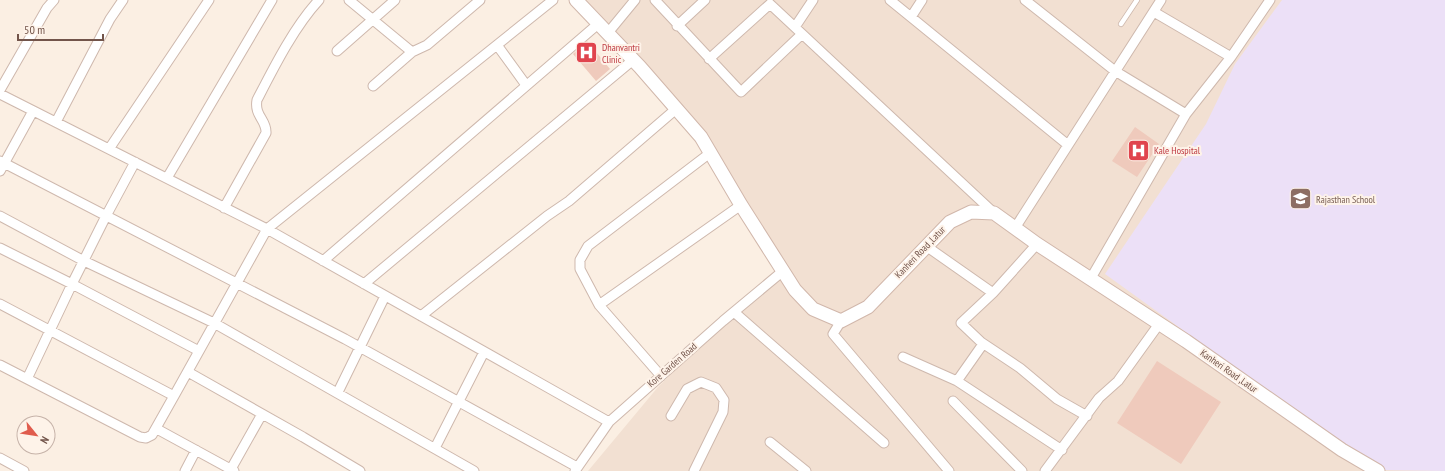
<svg xmlns="http://www.w3.org/2000/svg" width="1445" height="471" font-family="'PT Sans Narrow',sans-serif">
	<rect width="100%" height="100%" fill="#fbefe3"/>
	<!-- residential -->
	<path fill="#f2e0d2" d="M575,0H1445V471H588L658,387L734,312L783,271L701,137Z"/>
	<!-- education -->
	<path fill="#ece0f7" d="M1282,0H1445V471L1377,470L1105,274L1206,124L1235,64Z"/>
	<!-- building -->
	<path fill="#efcabc" d="M587,41L610,69L596,81L573,54Z
		M1135,127L1159,144L1137,177L1112,161Z
		M1157,361L1221,402L1181,464L1117,423Z"/>
	<g fill="none" stroke-linecap="round" stroke-linejoin="round">
		<defs>
			<path id="lane" d="M1121,24L1137,0"/>
			<path id="street" d="M349,0L412,52L427,45L480,0
				M655,0L741,92L802,34
				M890,0L1068,145
				M1025,0L1115,71L1186,114L1091,278
				M1154,12L1231,57
				M911,17L922,0
				M677,26L705,0
				M795,27L813,0
				M607,34L635,0
				M497,45L526,85
				M337,51L395,0
				M709,59L770,4L994,213
				M373,86L412,52
				M0,90L47,8L54,0
				M0,94L267,229L609,422
				M1186,114L1231,57L1270,0
				M56,122L110,19L123,0
				M109,149L209,0
				M0,161L345,339L577,467
				M135,162L106,216L72,284L199,351
				M0,171L33,111
				M167,178L272,0
				M224,208L266,133C267,120 254,116 257,100C274,67 294,27 319,0
				M0,216L84,261L214,323L474,471
				M1015,228L1161,0
				M926,246L993,293L1037,244
				M0,248L72,284L27,379
				M323,261L598,24
				M364,284L633,60
				M993,293L961,323L981,342L1020,368L1057,399L1087,416
				M0,304L174,396L267,229L553,0
				M599,305L741,205
				M734,312L884,443
				M421,316L547,216L569,201L676,109
				M841,321L833,334L949,471
				M903,357L957,381L1062,450
				M0,365L140,437L146,438L152,435L174,396
				M188,372L303,437L360,471
				M661,376L599,305L580,269V260L588,246L710,153
				M957,381L983,344
				M338,392L385,296
				M953,401L1022,471
				M671,416L687,389L701,382L716,388L724,400L723,412L694,471
				M157,429L234,471
				M770,442L806,471
				M435,448L484,352
				M0,458L24,471
				M231,469L262,414
				M185,471L196,450
				M575,471L609,422L723,321L783,271
				M1045,471L1099,398L1118,381L1159,324"/>
			<path id="secondary" d="M576,0L640,67L701,137L741,205L795,290L813,309L841,321L868,307L950,222L971,212L994,213L1037,244L1186,341L1342,450L1378,471"/>
		</defs>
		<!-- lane casing -->
		<use href="#lane" stroke="#ceb8ad" stroke-width="6"/>
		<!-- street casing -->
		<use href="#street" stroke="#ceb8ad" stroke-width="11"/>
		<!-- secondary casing -->
		<use href="#secondary" stroke="#d1b7ab" stroke-width="15"/>
		<!-- lane -->
		<use href="#lane" stroke="#fff" stroke-width="4.5"/>
		<!-- street -->
		<use href="#street" stroke="#fff" stroke-width="9"/>
		<!-- secondary -->
		<use href="#secondary" stroke="#fff" stroke-width="13"/>
	</g>
	<!-- icons -->
	<defs>
		<symbol id="hospital-square" viewBox="-11 -11 22 22"><rect x="-9" y="-9" width="18" height="18" rx="4" fill="#e0444e" stroke="#fef3e9"/><path d="M-5-5h3v3.5h4V-5h3V5h-3V1.5h-4V5h-3Z" fill="#fff"/></symbol>
		<symbol id="school-square" viewBox="-11 -11 22 22"><rect x="-9" y="-9" width="18" height="18" rx="4" fill="#8d6e63" stroke="#fef3e9"/><path d="M0-5L7-2L0 1L-7-2ZM-4 1L0 2.5L4 1V4Q0 6-4 4Z" fill="#fff"/></symbol>
	</defs>
	<g fill-rule="evenodd">
		<use href="#hospital-square" x="574" y="40" width="25" height="25"/>
		<use href="#hospital-square" x="1126" y="138" width="25" height="25"/>
		<use href="#school-square" x="1288" y="186" width="25" height="25"/>
	</g>
	<g text-anchor="middle" dominant-baseline="central" stroke-width="4" stroke-linejoin="round" paint-order="stroke">
		<!-- health labels -->
		<g font-size="10" fill="#be3a42" stroke="#fef3e9" text-anchor="start">
			<text x="602" y="47">Dhanvantri<tspan x="602" dy="12">Clinic</tspan></text>
			<text x="1154" y="150">Kale Hospital</text>
		</g>
		<!-- education labels -->
		<g font-size="10" fill="#785e54" stroke="#fef3e9" text-anchor="start">
			<text x="1316" y="199">Rajasthan School</text>
		</g>
		<!-- street labels -->
		<g font-size="10" fill="#72544a" stroke="#fef3e9">
			<text transform="translate(920 252) rotate(-46)">Kanheri Road ,Latur</text>
			<text transform="translate(672 365) rotate(-41)">Kore Garden Road</text>
			<text transform="translate(1229 371) rotate(35)">Kanheri Road ,Latur</text>
		</g>
	</g>
	<!-- north arrow -->
	<g transform="translate(36 435) rotate(120)"><circle r="19" fill="#fef3e9" stroke="#c6b3a9"/>
	<path d="M0-3L7 15L0 10L-7 15Z" fill="#e05c4d"/>
	<text y="-6" font-size="11" font-weight="bold" text-anchor="middle" fill="#72544a">N</text>
	</g>
	<!-- scale -->
	<path d="M18 34v6h85v-6" fill="none" stroke="#72544a" stroke-width="2"/>
	<text x="24" y="34" font-size="12" fill="#72544a" stroke="#fef3e9" stroke-width="3" paint-order="stroke">50 m</text>
</svg>
